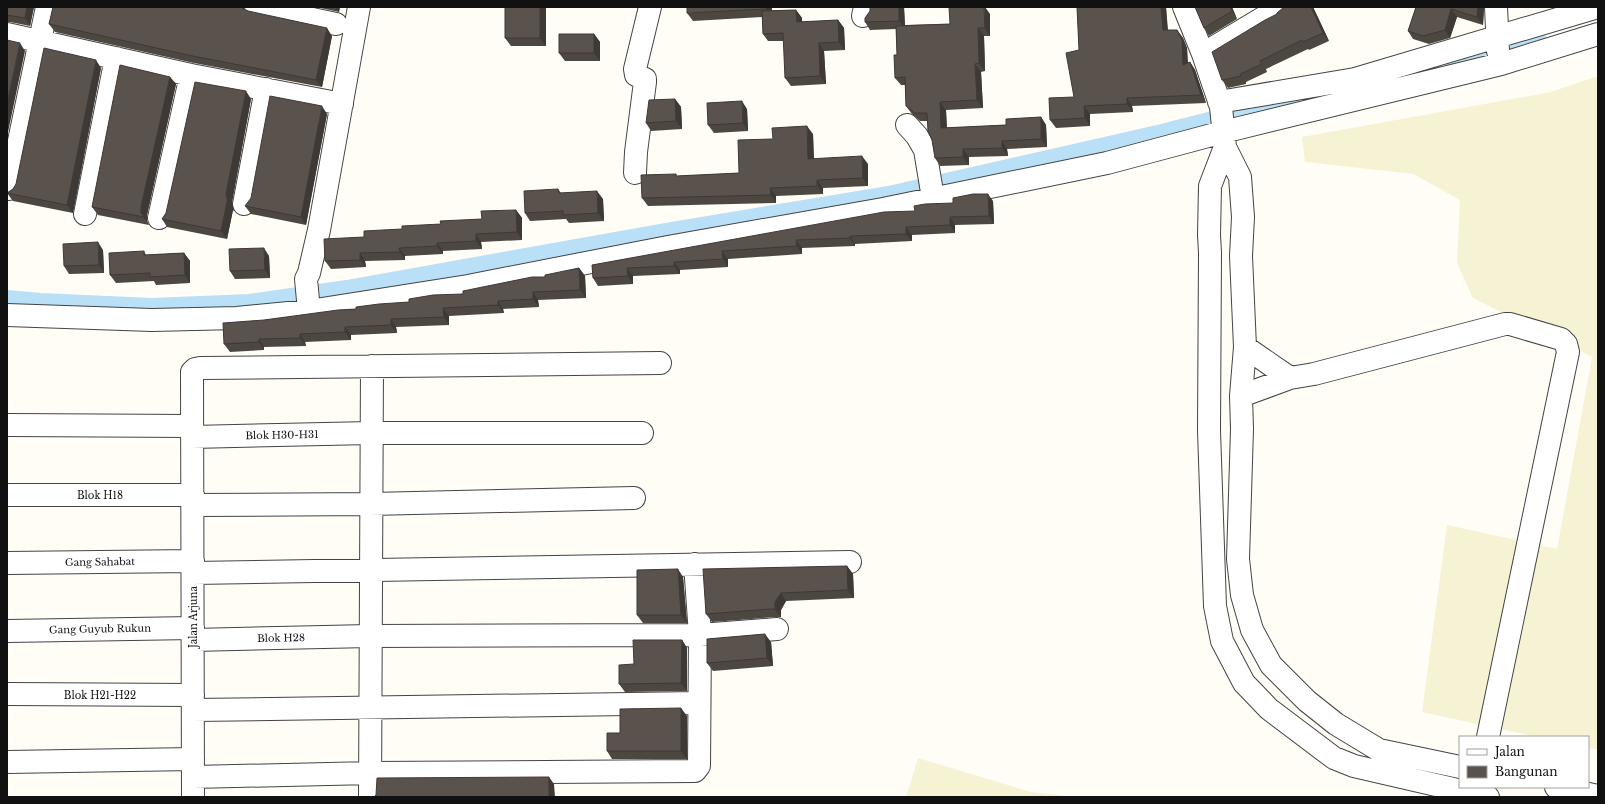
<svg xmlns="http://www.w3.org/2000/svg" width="1605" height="804" font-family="'Libre Baskerville',serif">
	<rect width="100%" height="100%" fill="#fffdf5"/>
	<!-- farmland -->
	<path fill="#f6f3d4" d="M1598,76V750L1588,748V737H1537L1422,712L1447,525L1557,549L1592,357L1473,298L1457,263L1460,200L1413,174L1305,162L1302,137L1551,92Z
		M918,758L1031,792L1077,797H906Z"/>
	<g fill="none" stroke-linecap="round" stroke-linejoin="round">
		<!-- canal -->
		<path stroke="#b9e0f7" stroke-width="18" d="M1455,64L1539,42
			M7,299L40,302L152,307L249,303L347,289L671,231L889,195L1162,133L1268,106L1323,95"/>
		<defs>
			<path id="minor" d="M256,7L336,24
				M1184,7L1203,54L1221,107L1225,147L1240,177L1243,217L1241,256L1245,347L1241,396L1242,429L1238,559L1242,595L1252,630L1271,665L1307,701L1336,724L1379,750L1460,767
				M1496,7L1498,51
				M863,16L865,7
				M7,34L191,75L342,104
				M1203,54L1281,7
				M1219,102L1355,79L1598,7
				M907,125L917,136L925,150L933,198
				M1225,147L1210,186L1209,235L1210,253L1209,431L1215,606L1222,641L1244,683L1269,709L1334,758L1354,766L1488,797
				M635,173L636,152L645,82V79L636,75L635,69L650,7
				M9,189L47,7
				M244,204L266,89
				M85,214L116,58
				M159,218L191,75
				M309,311L306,279L309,273L319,230L359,7
				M7,315L152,320L237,318L309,311L468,286L668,247L883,209L1107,163L1223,132L1501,64L1598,34
				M1245,347L1290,378
				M1241,396L1290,378L1314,374L1505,324H1510L1561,339L1566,344L1568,352L1488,737
				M7,425L192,426
				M192,437L371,433H642
				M7,495H193
				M192,505L371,504L634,498
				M7,563L193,561
				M193,573L850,562
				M7,631L193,628
				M193,640L370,636L700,635L777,629
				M7,694L193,695
				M193,710L699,703
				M7,762L193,759
				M193,777L371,773L695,771L699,766L700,635L695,564
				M1556,787L1598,796
				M193,797L192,372L195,369L200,368L660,363
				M370,797L372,366"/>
		</defs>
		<!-- minor casing -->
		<use href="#minor" stroke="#444" stroke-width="24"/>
		<!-- minor -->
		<use href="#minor" stroke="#fff" stroke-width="22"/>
	</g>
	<!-- wall -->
	<path fill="#4d4742" d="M7,7H34L30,26L10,22H7Z
		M53,7H244V9L248,11L332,36L322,87L194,63L55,32L49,24Z
		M316,7H340L339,12Z
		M505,7H546V46H511L505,38Z
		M772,7V11L796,10L802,18V22L838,20L844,28L845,50L824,51L826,84L791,86L785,78L784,41H768L763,34L762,17L693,21L687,13Z
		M904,7L905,25L950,24L990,14V36H984L985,71L981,72L983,108L946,110L947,128L1006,125L1041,117L1046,125L1047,147L1007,149L1008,156L969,157V165L940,166L935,158L932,140L927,121H920L912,114L906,106L905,85H901L895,78L897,55L896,29L870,30L865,22L870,11Z
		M1077,7H1166L1168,30H1177L1183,38L1187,48L1188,63L1190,62L1195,70L1206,103L1132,106L1133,112L1090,114V126L1056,128L1050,120L1074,97L1079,50Z
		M1195,7H1232L1237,19L1209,36L1204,28Z
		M1284,7H1313L1329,41L1309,50L1308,49L1266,69L1267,72L1246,82V84L1228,88L1222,80L1277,14Z
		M1416,7H1484L1483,25L1457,17L1450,38L1429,44L1413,39L1408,31Z
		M594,34L600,42V61H565L559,53Z
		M101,68L73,213L13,201L7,193L13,189Z
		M170,77L176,84L147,215V221L149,225L98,215L92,207Z
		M251,99L232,202L234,211L233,210L227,239L167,227L162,219Z
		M675,99L681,107L682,129L651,131L646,123Z
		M747,109L748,131L714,133L708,125Z
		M327,114L306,225L251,214L245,206Z
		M813,134L814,159L868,164V186L823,188V194L776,196V203L648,206L642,198L676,174L677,176L739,173L773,139Z
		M558,189L561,193L603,199L604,221L569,223L566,219L530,221L525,213Z
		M993,201L994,224L955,225V233L912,235V241L855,244V246L802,248V254L728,259V267L680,270V274L633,276V284L598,286L593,278L592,265L915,211Z
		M516,210L522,218V240L481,242L482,249L443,251V254L405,256V260L365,261L366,267L331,269L325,261L402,229L482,219Z
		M103,250L104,273L69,274L64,266Z
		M144,251L146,255L184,253L190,261V283L156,285L154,281L116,283L110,275Z
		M269,256L270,278L235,279L230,271Z
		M579,268L585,276L586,298L538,300L539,307L503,309L504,313L449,316V325L396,327L397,333L351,335V340L305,342L306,346L264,347V350L230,352L224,344L264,320L356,309L409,302L463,294L545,277Z
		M847,566L853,574L854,598L786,601L781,610V617H776L712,622L706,614Z
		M683,577L687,623H643L637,615Z
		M682,640L687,648V691L625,692L619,684L634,664Z
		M771,642L773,666L713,671L707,663Z
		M687,716V759H612L607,751Z"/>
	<!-- shaded-wall -->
	<path fill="#3f3936" d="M27,7H34L30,26L25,18Z
		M335,7H340L339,12Z
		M540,7H546V46L540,38Z
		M766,7H772V17L766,9Z
		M899,7H904L905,29L899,21Z
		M984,7H985L990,14V36L985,28Z
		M1161,7H1166L1168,38L1163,30Z
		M1230,7H1232L1237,19L1232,11Z
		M1311,7H1313L1329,41L1323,33Z
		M1478,7H1484L1483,25L1477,17Z
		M1451,9L1457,17L1450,38L1445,30Z
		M796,10L802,18V30L797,22Z
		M838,20L844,28L845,50L839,42Z
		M327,28L332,36L322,87L316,80Z
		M978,28L984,36L985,71L979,63Z
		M1177,30L1183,38L1187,48L1188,73L1183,65Z
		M594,34L600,42V61L594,53Z
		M20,43L25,51L7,137V103Z
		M819,43L824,51L826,84L820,76Z
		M96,60L101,68L73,213L67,205Z
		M1190,62L1195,70L1206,103L1201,95Z
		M975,64L981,72L983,108L977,100Z
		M170,77L176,84L147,215V221L149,225L141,213V207Z
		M246,91L251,99L232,202L234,211L228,203L226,194Z
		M1127,98L1132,106L1133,112L1127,104Z
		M675,99L681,107L682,129L676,121Z
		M742,101L747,109L748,131L743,123Z
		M940,102L946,110L947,136L941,128Z
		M322,106L327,114L306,225L301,217Z
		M1084,106L1090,114V126L1085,118Z
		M1041,117L1046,125L1047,147L1041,139Z
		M807,126L813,134L814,167L808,159Z
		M1002,141L1007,149L1008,156L1002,148Z
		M963,149L969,157V165L963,157Z
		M862,156L868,164V186L863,178Z
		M817,180L823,188V194L817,186Z
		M770,188L776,196V203L771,195Z
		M597,191L603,199L604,221L598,213Z
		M988,194L993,201L994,224L989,216Z
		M227,202L233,210L227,239L221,231Z
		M516,210L522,218V240L517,232Z
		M950,217L955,225V233L950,225Z
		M906,227L912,235V241L906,234Z
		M476,234L481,242L482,249L476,241Z
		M850,236L855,244V246L850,238Z
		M796,240L802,248V254L797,246Z
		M98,242L103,250L104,273L99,265Z
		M437,243L443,251V254L437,246Z
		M7,248H8V271L7,269Z
		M264,248L269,256L270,278L265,270Z
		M399,248L405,256V260L400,252Z
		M722,251L728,259V267L723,259Z
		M184,253L190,261V283L185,275Z
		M360,253L365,261L366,267L360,260Z
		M674,262L680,270V274L674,266Z
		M579,268L585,276L586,298L580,290Z
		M627,268L633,276V284L628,276Z
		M533,292L538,300L539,307L533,299Z
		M498,301L503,309L504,313L498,305Z
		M443,308L449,316V325L444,317Z
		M391,319L396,327L397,333L391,325Z
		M345,327L351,335V340L345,332Z
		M300,334L305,342L306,346L300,338Z
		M259,339L264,347V350L259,342Z
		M847,566L853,574L854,598L848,590Z
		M678,569L683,577L687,623L681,615Z
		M781,593L786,601L781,610V617L775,609V602Z
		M765,634L771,642L773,666L767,658Z
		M682,640L687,648V691L681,683Z
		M681,708L687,716V759L681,751Z
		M549,777L554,784L555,797H549Z"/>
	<!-- building -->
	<path fill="#5a524d" stroke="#3f3936" d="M7,7H27L25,18L7,15Z
		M53,7H241L242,8L248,11L327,28L316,80L188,55L49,24Z
		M505,7H540V38H505Z
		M687,7H766V9L687,13Z
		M870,7H899V21L865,22V18L870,11Z
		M949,7H984L985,28H978L979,63L975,64L977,100L940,102L941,128L1006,125V119L1041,117V139L1002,141V148L963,149V157L935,158L932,140L928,131L927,113H915L906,106L905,77L895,78L894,55H897L896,26L950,24Z
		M1077,7H1161L1163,30H1177L1182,40L1183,65L1190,62L1201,95L1127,98V104L1084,106L1085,118L1050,120L1049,98L1074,97L1066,53L1079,50Z
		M1195,7H1230L1232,11L1204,28Z
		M1284,7H1311L1323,33L1303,42L1302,40L1260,61L1262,64L1240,74L1241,76L1222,80L1212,52L1265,20L1277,14V13Z
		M1416,7H1478L1477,17L1451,9L1445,30L1423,36L1408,31Z
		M796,10L797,22L838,20L839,42L819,43L820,76L785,78L783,33L763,34L762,11Z
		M559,34H594V53H559Z
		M7,40L20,43L7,103Z
		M44,48L96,60L67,205L7,193L13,189L16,184Z
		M120,65L170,77L141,207V213L144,217L92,207Z
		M195,82L246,91L226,194L228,203L227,202L221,231L162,219L166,213Z
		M270,96L322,106L301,217L245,206L251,198Z
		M675,99L676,121L646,123L649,100Z
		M742,101L743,123L708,125L707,103Z
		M807,126L808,159L862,156L863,178L817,180V186L770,188L771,195L642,198L641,175L676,174V176L739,173L738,140L773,139L772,128Z
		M558,189L559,193L597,191L598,213L563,215V211L525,213L524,191Z
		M973,194H988L989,216L950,217V225L906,227V234L850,236V238L796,240L797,246L722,251L723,259L674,262V266L627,268L628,276L593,278L592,265L884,212L915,211L914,206L925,204L953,203V198Z
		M516,210L517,232L476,234V241L437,243V246L399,248L400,252L360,253V260L325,261L324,239L364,237V231L402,229V226L441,224L440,221L482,219L481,211Z
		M98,242L99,265L64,266L63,244Z
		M264,248L265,270L230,271L229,249Z
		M144,251V255L184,253L185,275L150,277V273L110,275L109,253Z
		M579,268L580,290L533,292V299L498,301V305L443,308L444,317L391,319V325L345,327V332L300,334V338L259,339V342L224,344L223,323L264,320L338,310L356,309V307L379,304L409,302V299L433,295L463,294V291L532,277H545V275Z
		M847,566L848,590L781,593L775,602V609H770L706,614L703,569Z
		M678,569L681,615H637V570Z
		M765,634L767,658L707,663V639Z
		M633,640H682L681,683L619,684V665L634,664Z
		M681,708V751H607V733H620V709Z
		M549,777V797H374L376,795L377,778Z"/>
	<g text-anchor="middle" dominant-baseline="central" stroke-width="4" stroke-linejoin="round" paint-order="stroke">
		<!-- street labels -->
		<g font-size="10" fill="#111" stroke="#fff">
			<text transform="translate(282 435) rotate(-1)">Blok H30-H31</text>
			<text x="100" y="495">Blok H18</text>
			<text transform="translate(100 562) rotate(-1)">Gang Sahabat</text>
			<text transform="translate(193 617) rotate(-90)">Jalan Arjuna</text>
			<text transform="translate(100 629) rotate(-1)">Gang Guyub Rukun</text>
			<text transform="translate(281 638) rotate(-1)">Blok H28</text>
			<text x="100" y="695">Blok H21-H22</text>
		</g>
	</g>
	<!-- border -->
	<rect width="1605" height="804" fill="none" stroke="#111111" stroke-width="16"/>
	<!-- legend -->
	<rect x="1459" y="736" width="130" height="52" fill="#ffffff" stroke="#a0a0a0"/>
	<rect x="1467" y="749" width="20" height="6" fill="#ffffff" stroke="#a0a0a0"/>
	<text x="1495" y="756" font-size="12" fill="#111111">Jalan</text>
	<rect x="1467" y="766" width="20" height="12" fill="#5a524d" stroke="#a0a0a0"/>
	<text x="1495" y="776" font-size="12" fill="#111111">Bangunan</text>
</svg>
